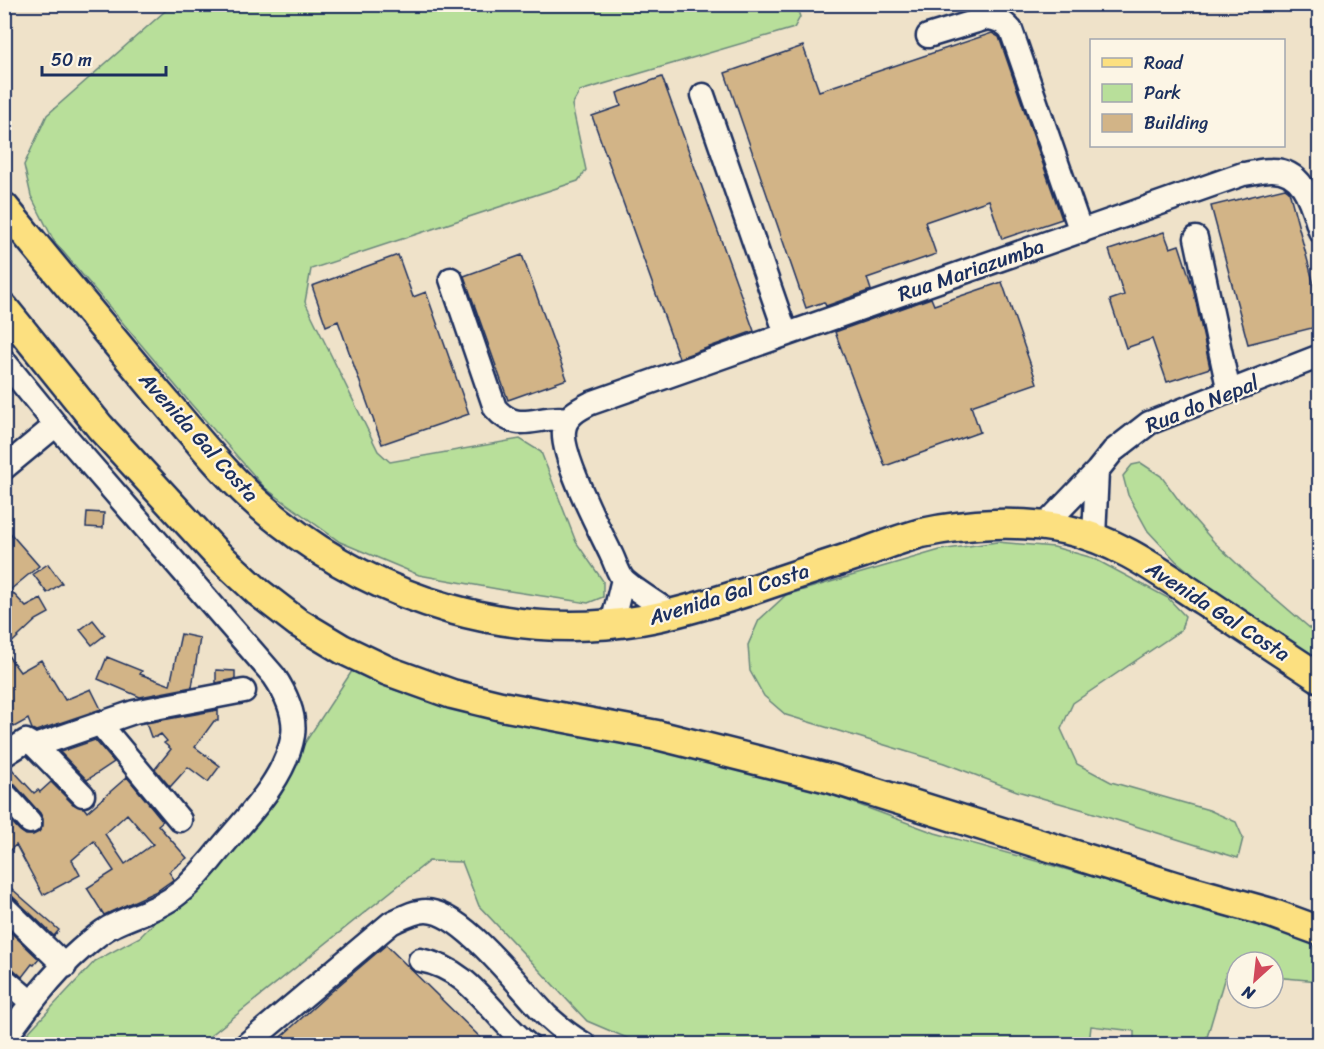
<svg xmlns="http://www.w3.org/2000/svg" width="1324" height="1049" font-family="Sriracha,sans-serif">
	<rect width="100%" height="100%" fill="#efe2c9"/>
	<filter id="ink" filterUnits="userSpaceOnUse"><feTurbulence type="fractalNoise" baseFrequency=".0167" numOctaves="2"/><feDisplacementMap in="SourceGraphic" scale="12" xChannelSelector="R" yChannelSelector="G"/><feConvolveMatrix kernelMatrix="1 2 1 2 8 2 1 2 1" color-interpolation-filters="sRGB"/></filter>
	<g filter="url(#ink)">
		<!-- green -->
		<path fill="#b8df9a" stroke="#6a877c" stroke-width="1.5" d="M796,5L800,17L794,28L580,91L572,105L586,170L578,181L311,269L305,302L378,451L390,462L520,439L541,452L576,542L603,581V597L588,603L503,590L419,575L340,542L265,488L191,404L54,241L31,196L24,165L47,115L172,5Z
			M1141,463L1161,476L1186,510L1214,542L1253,579L1319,636V661L1207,586L1176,561L1148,531L1128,495L1123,476L1132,465Z
			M997,542L1054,547L1093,558L1168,598L1185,616L1181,630L1073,703L1061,729L1077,764L1111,782L1209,810L1236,822L1243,838L1238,858L1084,810L1017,791L944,763L786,715L764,696L750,671L748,645L759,620L786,595L940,550Z
			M352,671L384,686L444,707L739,767L835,796L935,833L1237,917L1319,945V981L1273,977V962H1237V974L1226,973L1205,1044H1134V1031L1091,1026L1089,1044H641L587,1021L479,906L462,862L429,861L200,1044H20L23,1038L95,961L140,937L251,825Z"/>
		<!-- building -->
		<path fill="#d2b487" stroke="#1b2f5e" stroke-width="1.5" fill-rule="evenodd" d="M992,33L999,37L1062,219L1002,239L989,200L925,222L936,254L867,278L871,290L826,306L824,302L806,308L725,73L803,46L819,91Z
			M662,77L754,331L679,358L592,116L621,106L617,93Z
			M1285,188L1289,191L1320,307V326L1248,344L1211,206Z
			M1164,232L1170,248L1179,245L1193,288L1210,368L1167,382L1152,339L1126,348L1110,300L1124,295L1109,250Z
			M398,255L413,297L426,292L469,414L382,444L338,321L326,326L312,286Z
			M522,255L567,379L508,400L464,276Z
			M1002,282L1037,383L971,406L980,432L885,466L835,332L931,298L934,305Z
			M87,512L104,513L103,528L86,527Z
			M4,526L39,566L10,590L26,607L41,599L49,613L36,620L4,650Z
			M48,564L62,583L47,593L33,574Z
			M93,620L105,635L92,645L80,630Z
			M181,634L200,638L192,687L140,697L98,679L107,657L142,671L140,674L170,685Z
			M4,650L20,672L41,660L65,700L91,689L101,709L36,731L32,729L28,719L14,727L4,710Z
			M216,670L235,671V679L216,683Z
			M218,710V721H214L195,747L220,766L208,782L188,767L170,787L155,769L171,749L164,743L167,741L161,734L156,737H151L146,723Z
			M95,740L114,762L87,780L60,752Z
			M10,767L34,793L38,790L40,792L51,782L73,804L84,808L87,812L127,777L163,821L158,825L187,858L169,872L174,879L157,891L104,915L87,888L114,871L94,841L72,860L80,875L43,895L16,845L4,855V814L20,831L26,835H33L39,832L43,826V819L40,813L14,784L4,780V768ZM127,814L153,844L125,864L105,834Z
			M4,882L59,930L54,936L13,897L4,894Z
			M4,926L39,959L34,965L32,964L22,977L12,968L4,966Z
			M386,945L487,1044H273L325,997Z"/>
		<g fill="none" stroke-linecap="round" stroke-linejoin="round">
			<defs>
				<path id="minor" d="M928,36L987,18C998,19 1004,22 1011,30L1081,232
					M703,95L786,334
					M1196,238L1229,392
					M451,279L495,408C518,435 538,414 568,419
					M4,361L56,425L274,676C285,692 296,715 293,735C285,783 240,823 211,860C201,871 191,884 179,893C160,909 136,914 114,925C102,930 91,941 81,949C51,975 27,1008 4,1040
					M4,468L56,425
					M1044,526L1097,471L1113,451L1149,423L1320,356
					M1094,537L1097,471
					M672,614C661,606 631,588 623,579C618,573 615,562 611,554C599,529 561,457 564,431C565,416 579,409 591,403L1243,174C1252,173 1262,170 1271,170C1305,169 1312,206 1320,231
					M612,624L623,579
					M100,724L180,820
					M35,746L134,712L244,691
					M4,755L26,741L35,746L83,795
					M4,793L30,822
					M4,907L65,966
					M420,960C471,969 490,1014 527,1044
					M4,979L31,1002
					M247,1044L391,923C402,918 414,911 426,911C463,911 521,990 547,1016C559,1027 570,1036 584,1044"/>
				<path id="major" d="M4,207C55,270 106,331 157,392C196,437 232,485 279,521C380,601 513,642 641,620C677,614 712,603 746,592C785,578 824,566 863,553C882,546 902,538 922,533C968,523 1021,520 1068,530C1119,541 1161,573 1204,601C1242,627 1281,652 1320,678
					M4,308L100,427L215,552L258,592L297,622L342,649L388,671L452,694L501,706L657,735L832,779L1178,887L1271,913L1320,931"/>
			</defs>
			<!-- minor casing -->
			<use href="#minor" stroke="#1b2f5e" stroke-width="27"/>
			<!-- major casing -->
			<use href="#major" stroke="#1b2f5e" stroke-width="33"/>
			<!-- minor -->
			<use href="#minor" stroke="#fcf5e5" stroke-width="22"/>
			<!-- major -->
			<use href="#major" stroke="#fce080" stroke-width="28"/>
		</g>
	</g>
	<g text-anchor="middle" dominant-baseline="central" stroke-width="4.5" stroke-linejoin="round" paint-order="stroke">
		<!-- street labels -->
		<g font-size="21" fill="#1b2f5e" stroke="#fcf5e5">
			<text transform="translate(971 270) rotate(-19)">Rua Mariazumba</text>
			<text transform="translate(1202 404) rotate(-22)">Rua do Nepal</text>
			<text transform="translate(199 437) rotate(48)">Avenida Gal Costa</text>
			<text transform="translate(729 594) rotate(-17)">Avenida Gal Costa</text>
			<text transform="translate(1218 611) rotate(33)">Avenida Gal Costa</text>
		</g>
	</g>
	<!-- margin -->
	<rect width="1324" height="1049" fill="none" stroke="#fcf5e5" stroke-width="24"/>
	<rect x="12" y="12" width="1300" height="1025" fill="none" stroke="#1b2f5e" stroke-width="2" filter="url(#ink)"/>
	<!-- legend -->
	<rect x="1090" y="39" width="195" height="108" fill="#fcf5e5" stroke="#a2a6af" stroke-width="1.5"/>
	<rect x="1102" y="58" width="30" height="9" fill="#fce080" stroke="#a2a6af" stroke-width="1.5"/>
	<text x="1144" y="69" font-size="18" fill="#1b2f5e">Road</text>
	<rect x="1102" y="84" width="30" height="18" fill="#b8df9a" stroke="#a2a6af" stroke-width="1.5"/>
	<text x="1144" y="99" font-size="18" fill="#1b2f5e">Park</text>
	<rect x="1102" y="114" width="30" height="18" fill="#d2b487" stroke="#a2a6af" stroke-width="1.5"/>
	<text x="1144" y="129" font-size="18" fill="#1b2f5e">Building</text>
	<!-- north arrow -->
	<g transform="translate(1255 980) rotate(207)"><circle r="28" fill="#fcf5e5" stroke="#a2a6af" stroke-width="1.5"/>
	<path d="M0-4.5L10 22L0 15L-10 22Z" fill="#d1495b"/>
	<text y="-9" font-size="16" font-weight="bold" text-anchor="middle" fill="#1b2f5e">N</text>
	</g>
	<!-- scale -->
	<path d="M42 66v9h124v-9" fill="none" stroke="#1b2f5e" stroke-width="3"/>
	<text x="51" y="66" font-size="18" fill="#1b2f5e" stroke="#fcf5e5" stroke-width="4.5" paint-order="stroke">50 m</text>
</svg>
